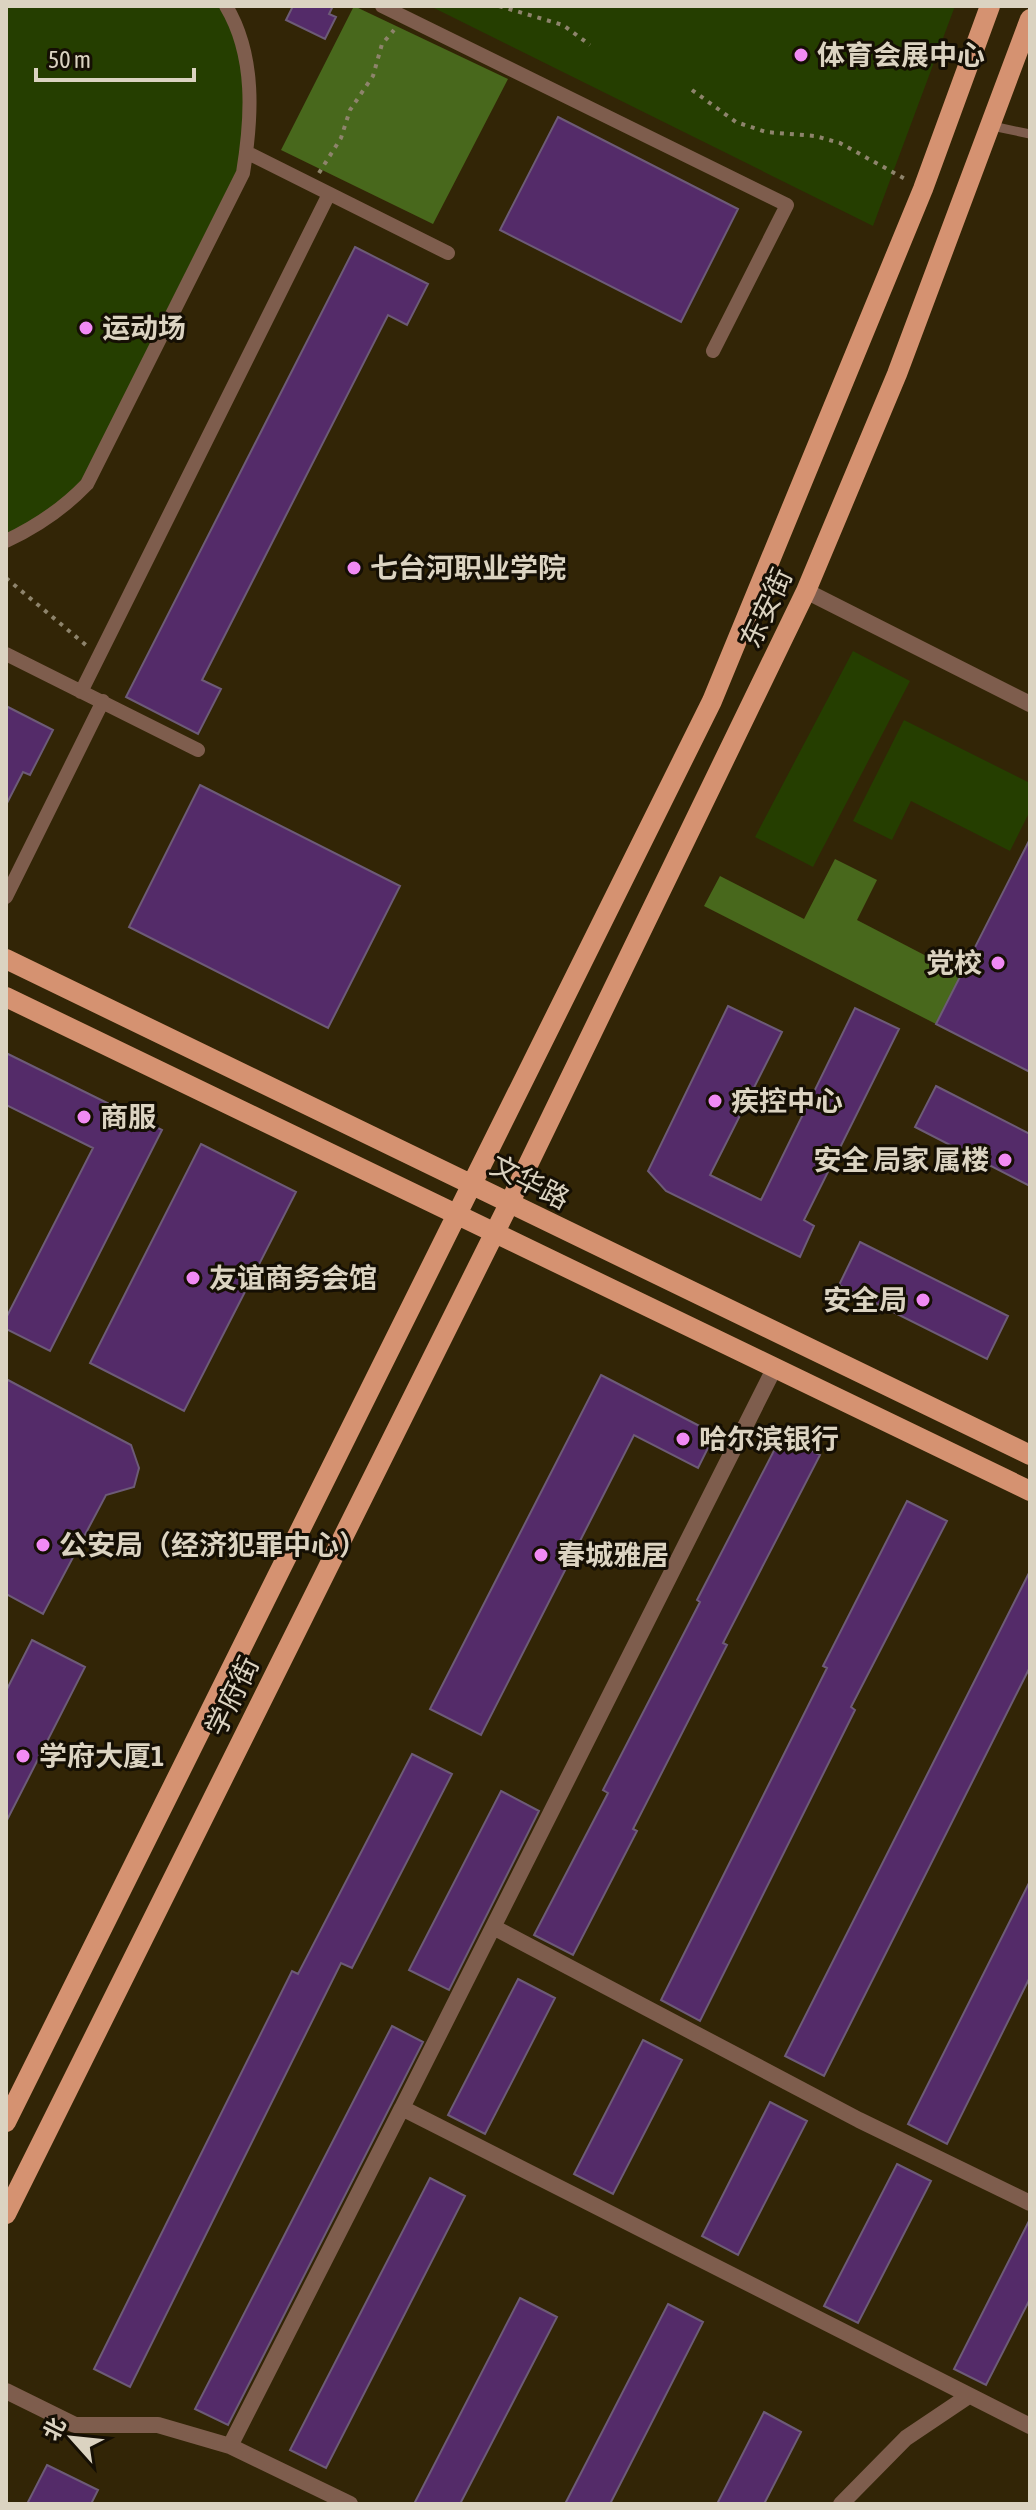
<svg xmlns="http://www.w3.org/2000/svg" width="1036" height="2510" font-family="'Asap Condensed','Noto Sans SC',sans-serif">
	<rect width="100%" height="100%" fill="#322506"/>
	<!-- green -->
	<path fill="#253e00" d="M6,6H226L249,81L243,173L87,484L6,541Z
		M430,6H955L873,226Z
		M853,651L910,681L813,867L755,837Z
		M904,720L1030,783V811L1010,851L911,801L892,840L853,821Z"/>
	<!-- forest -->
	<path fill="#48681c" d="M354,6L508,79L433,224L281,150Z
		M835,859L877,880L857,920L961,974L936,1024L704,906L720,876L804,919Z"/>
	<!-- building -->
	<path fill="#542b69" stroke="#6d5b77" stroke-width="2" d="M293,6H333L329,14L336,17L325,39L286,20Z
		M558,117L738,209L681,322L500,230Z
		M355,247L428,284L407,325L388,315L202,680L221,689L198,734L126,697Z
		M6,706L53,730L30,775L23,772L6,805Z
		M200,785L400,886L328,1028L129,927Z
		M1030,839V1072L936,1024Z
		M728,1006L782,1032L710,1175L761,1200L855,1008L899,1029L804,1220L814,1226L800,1257L666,1191L648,1171Z
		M6,1053L162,1130L50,1351L6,1329V1318L93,1148L6,1105Z
		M936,1086L1030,1134V1186L915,1127Z
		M201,1144L296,1192L184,1411L90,1363Z
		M860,1242L1008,1316L987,1359L839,1285Z
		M601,1375L715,1434L698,1468L634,1435L481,1735L430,1709Z
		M6,1379L131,1445L139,1468L134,1487L106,1495L43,1614L6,1594Z
		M782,1435L820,1455L723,1643L727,1645L633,1829L637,1831L573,1955L534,1935L608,1793L603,1790L700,1602L697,1600Z
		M907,1501L947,1521L851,1707L855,1710L700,2021L661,2000L827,1668L823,1666Z
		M1030,1571V1667L824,2076L785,2056Z
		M32,1640L85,1667L6,1822V1691Z
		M412,1754L452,1774L352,1968L341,1963L130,2387L94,2369L292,1971L298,1974Z
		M501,1791L539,1811L449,1990L409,1970Z
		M1030,1881V1977L947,2144L908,2124Z
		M518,1979L555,1998L485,2134L448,2115Z
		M392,2026L423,2042L228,2425L195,2409Z
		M643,2040L682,2060L613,2194L574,2174Z
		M770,2102L807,2121L738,2255L702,2236Z
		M897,2164L931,2181L858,2323L824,2306Z
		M430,2178L465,2196L326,2468L290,2450Z
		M1030,2219V2299L986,2385L954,2369Z
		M520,2298L557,2317L460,2504H414Z
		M668,2304L703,2322L610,2504H565Z
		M764,2412L801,2432L764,2504H717Z
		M47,2465L98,2490L91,2504H27Z"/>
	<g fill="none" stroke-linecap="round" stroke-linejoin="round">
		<!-- path -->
		<path stroke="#8e846c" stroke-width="4" stroke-dasharray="4 6" stroke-linecap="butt" d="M499,6L563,25L590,45
			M692,90L736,122L766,132L815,136L840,143L907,180
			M319,173L341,138L350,110L373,76L382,44L394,30
			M6,578L87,646"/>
		<!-- service -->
		<path stroke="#7e5d4d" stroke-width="9" d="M992,126L1030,134"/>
		<!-- pedestrian -->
		<path stroke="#7e5d4d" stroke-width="14" d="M382,6L787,205L713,351
			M246,152L448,253
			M6,541C38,526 63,509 87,484L243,173C252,118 256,56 226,6
			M6,654L198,750
			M81,692L329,194
			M6,897L103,701"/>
		<!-- minor -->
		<path stroke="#7e5d4d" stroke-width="16" d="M806,591L1030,704
			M495,1928L859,2120L1030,2203
			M402,2108L775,1367
			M6,2391L75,2425H158L230,2446L350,2504
			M230,2446L402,2108L1030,2426
			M841,2504L906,2438L967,2397"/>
		<!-- primary -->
		<path stroke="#d59271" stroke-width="20" d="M6,959L1030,1455
			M6,997L1030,1491
			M6,2122L712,701L923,189L990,6
			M6,2214L509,1204L806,591L897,374L1030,19"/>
	</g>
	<!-- markers -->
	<g fill="#f18af4" stroke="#150f04" stroke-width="3">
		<circle cx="801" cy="55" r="8"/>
		<circle cx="86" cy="328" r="8"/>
		<circle cx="354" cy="568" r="8"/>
		<circle cx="998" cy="963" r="8"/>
		<circle cx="715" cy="1101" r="8"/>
		<circle cx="84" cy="1117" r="8"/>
		<circle cx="1005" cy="1160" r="8"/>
		<circle cx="193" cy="1278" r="8"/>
		<circle cx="923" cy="1300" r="8"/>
		<circle cx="683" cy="1439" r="8"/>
		<circle cx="43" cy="1545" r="8"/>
		<circle cx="541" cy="1555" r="8"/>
		<circle cx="23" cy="1756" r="8"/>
	</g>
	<g text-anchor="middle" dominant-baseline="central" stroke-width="6" stroke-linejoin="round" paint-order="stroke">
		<!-- poi labels -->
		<g font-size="28" font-weight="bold" fill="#dbd3c1" stroke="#150f04" text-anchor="start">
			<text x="817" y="55">体育会展中心</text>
			<text x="102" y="328">运动场</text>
			<text x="370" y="568">七台河职业学院</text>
			<text x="982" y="963" text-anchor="end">党校</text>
			<text x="731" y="1101">疾控中心</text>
			<text x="100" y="1117">商服</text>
			<text x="989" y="1160" text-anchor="end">安全 局家 属楼</text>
			<text x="209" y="1278">友谊商务会馆</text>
			<text x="907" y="1300" text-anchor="end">安全局</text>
			<text x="699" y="1439">哈尔滨银行</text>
			<text x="59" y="1545">公安局（经济犯罪中心）</text>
			<text x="557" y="1555">春城雅居</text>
			<text x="39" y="1756">学府大厦1</text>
		</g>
		<!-- street labels -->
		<g font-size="28" fill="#dbd3c1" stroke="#150f04">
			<text transform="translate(766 608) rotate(-65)">东安街</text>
			<text transform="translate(530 1182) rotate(27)">文华路</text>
			<text transform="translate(232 1696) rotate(-64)">学府街</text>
		</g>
	</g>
	<!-- border -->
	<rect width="1036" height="2510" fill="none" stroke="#dbd3c1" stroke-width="16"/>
	<!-- north arrow -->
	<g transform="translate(72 2438) rotate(297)" stroke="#150f04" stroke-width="6" paint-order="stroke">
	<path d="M0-6L14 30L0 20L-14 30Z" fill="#dbd3c1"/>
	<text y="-12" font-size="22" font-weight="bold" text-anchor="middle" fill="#dbd3c1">北</text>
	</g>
	<!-- scale -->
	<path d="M36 68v12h158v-12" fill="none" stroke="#dbd3c1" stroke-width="4"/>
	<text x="48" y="68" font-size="24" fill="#dbd3c1" stroke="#150f04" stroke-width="6" paint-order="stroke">50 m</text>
</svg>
